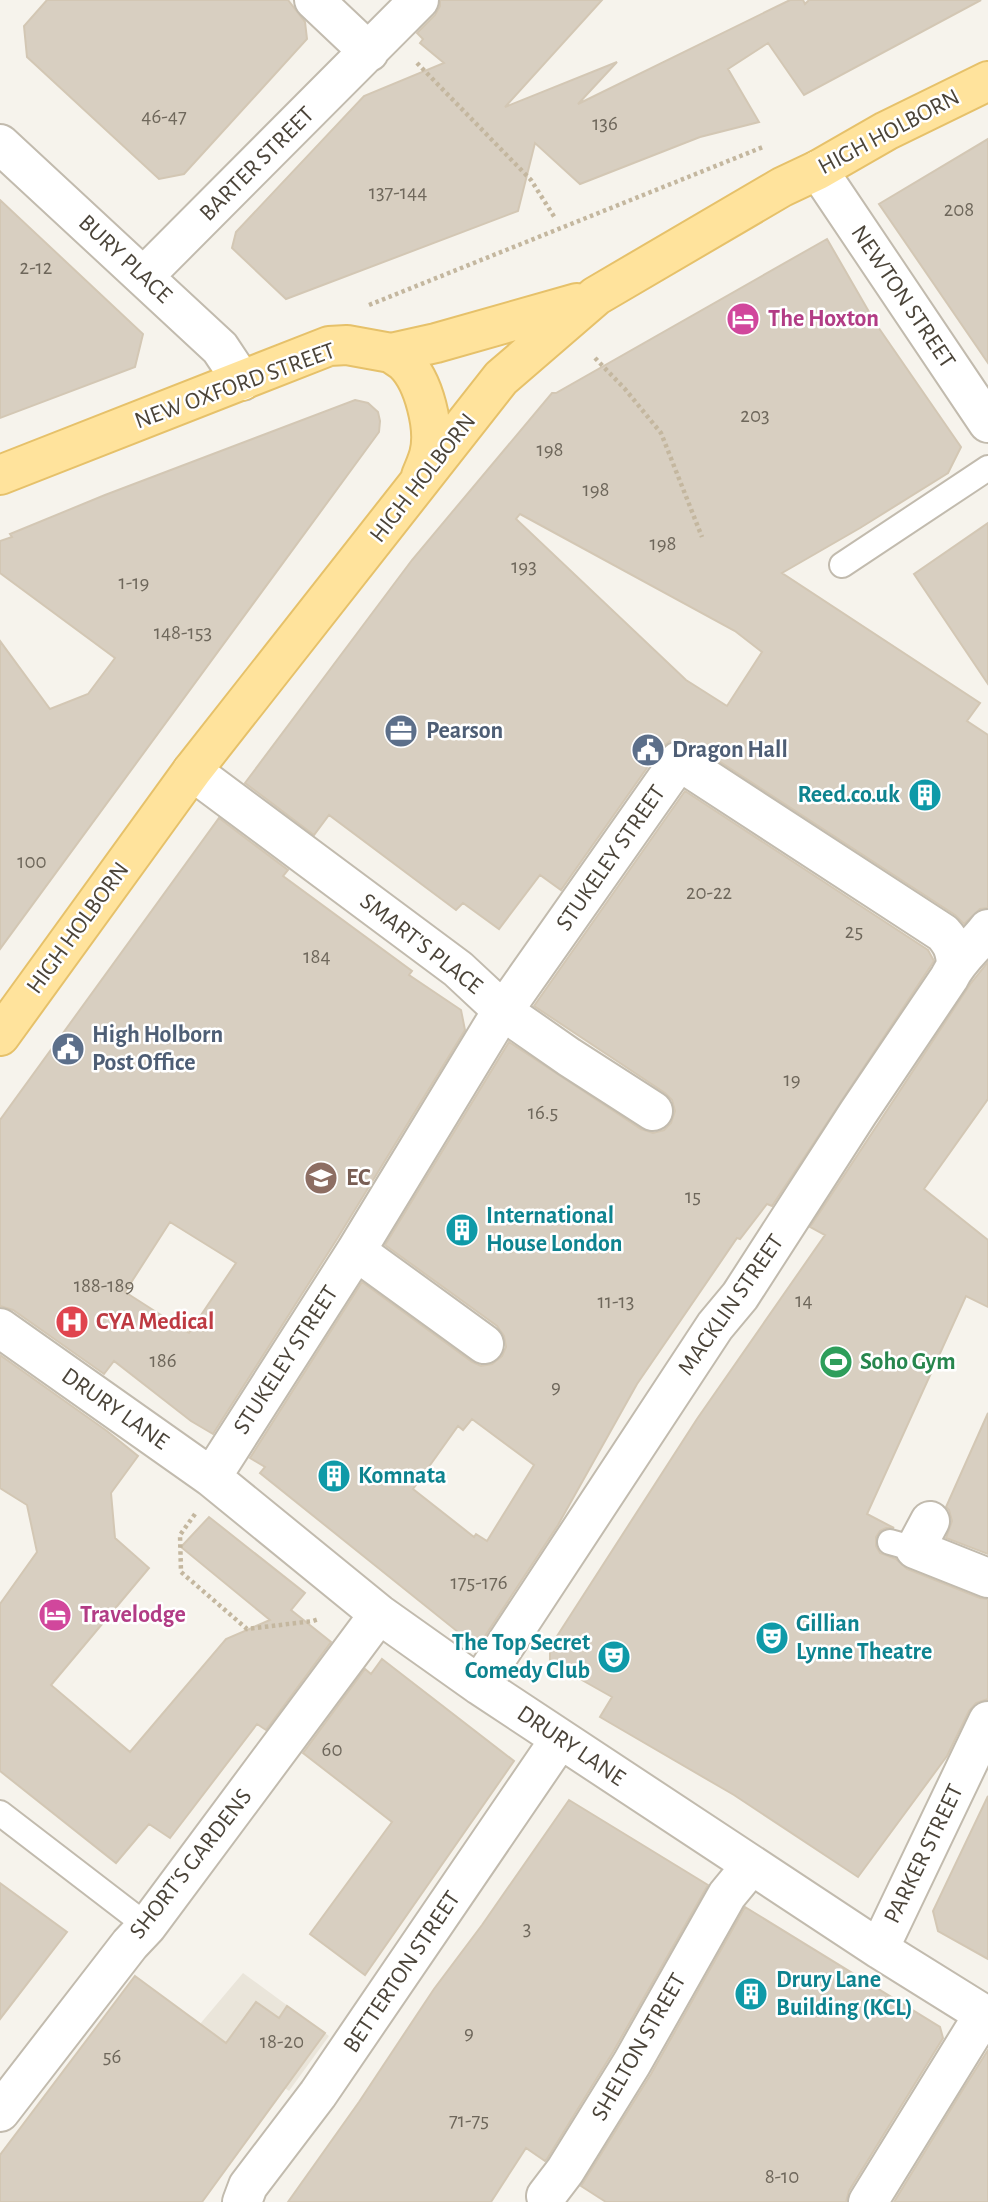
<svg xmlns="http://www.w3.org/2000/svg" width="988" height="2202" font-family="'Alegreya Sans',sans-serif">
	<rect width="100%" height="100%" fill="#f6f3ec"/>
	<!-- residential -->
	<path fill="#eae5da" d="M243,1973L329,2036L289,2091L229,2049L200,2024Z"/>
	<!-- building -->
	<path fill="#d8cfc1" stroke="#d3c7b4" stroke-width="2" fill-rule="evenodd" d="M47,0H288L305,22L307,39L184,174L159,179L27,57L24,26Z
		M440,0H602L505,107L617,62L578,104L790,0H803L805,4L809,0H981L804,95L768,43L728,69L759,122L700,137L580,184L535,143L518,211L286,299L232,248L236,232L364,96L444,63L420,43L423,39L417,33L435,15L440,6Z
		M988,139V363L879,204Z
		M0,200L143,334L135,367L0,418Z
		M827,239L876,324L961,447L948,473L860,528L782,573L980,703L967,721L988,735V908L980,909L964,924L955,915L691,743L681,739L670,741L661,748L561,890L540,875L499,929L463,903L456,910L329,815L314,835L245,783L412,560L552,393H556ZM520,514L735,631L762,652L727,706L686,680L516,519Z
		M355,400L368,403L378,412L380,421L379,432L0,949V641L50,709L88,694L115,658L0,573V541L12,537L10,534L105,495Z
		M988,523V684L914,574Z
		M685,791L928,950L934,961L772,1206L767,1204L740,1239L737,1238L637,1384L558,1525L485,1636L468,1640L260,1473L265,1467L250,1458L362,1282L472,1362L481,1366L492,1364L502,1356L506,1347L504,1336L497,1326L385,1245L509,1042L641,1129L653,1133L664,1130L671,1123L675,1111L672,1100L665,1093L534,1006ZM472,1419L534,1465L487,1541L476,1534L474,1537L413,1489L458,1426L463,1430Z
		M219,818L288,870L283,876L412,971L409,975L461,1010L465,1030L337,1239L213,1434L191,1421L114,1361L104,1374L13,1310L0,1306V1120ZM170,1222L236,1263L189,1333L125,1292Z
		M988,962V1099L924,1189L988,1240V1307L966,1296L867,1514L894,1528H886L880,1531L876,1537V1546L880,1553L896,1559L907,1569L980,1598L988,1599V1699L976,1703L969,1711L947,1756L858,1877L734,1795L600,1717L612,1697L550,1662V1647L697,1419L825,1235L810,1227L971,983Z
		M0,1355L107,1431L138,1456L111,1493L115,1538L149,1568L51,1685L130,1752L226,1639L270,1620L181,1547L209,1517L305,1593L291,1610L331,1642L266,1730L257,1724L170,1838L149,1824L116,1863L0,1771V1604L37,1552L27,1505L0,1488Z
		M988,1413V1554L946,1538L952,1521L949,1510L946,1507Z
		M382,1659L514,1761L365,1975L310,1934L392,1822L303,1753L365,1669L371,1674Z
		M988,1796V1959L938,1931L933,1911Z
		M569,1800L708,1885L613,2052L547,2159L545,2161L526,2148L491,2202H288L359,2102L434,1989L482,1925Z
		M0,1883L67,1932L0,2019Z
		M745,1907L940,2027L943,2038L849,2191L846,2202H606L581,2186L651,2074Z
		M135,1976L226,2043L256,2002L279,2018L287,2006L325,2033L202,2202H0V2155Z
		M988,2050V2202H894L962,2091Z"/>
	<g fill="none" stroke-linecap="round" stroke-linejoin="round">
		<defs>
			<path id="lane" d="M842,565L988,468
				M890,1542L915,1549
				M0,1813L147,1926"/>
			<path id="street" d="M314,0L369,52
				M0,144L220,348L242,381
				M818,170L988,423
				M144,276L419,0
				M192,771L458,969L503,1011L569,1057L653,1111
				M356,1251L484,1344
				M0,1328L211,1477L379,1614L479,1685L879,1949L988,2017
				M216,1470L356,1251L494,1024L679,761L943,933C952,943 955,950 956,964
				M930,1521L915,1549L988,1578
				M479,1685L715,1326L740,1296L858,1113L949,978C958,959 975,946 988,929
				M879,1949L988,1721
				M0,2112L130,1944L147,1926L379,1614
				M546,2196L565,2171L632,2063L727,1895L741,1878
				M242,2202L248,2186L318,2094L560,1739
				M868,2202L984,2014"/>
			<path id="primary" d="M391,353C395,356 400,359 404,362C424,381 436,429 429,455C427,462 424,469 421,476
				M0,475L329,346L347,345L391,353L436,343L577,303
				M0,1036L192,771L501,378L596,296L782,187L818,170L886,131L988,81"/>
		</defs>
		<!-- lane casing -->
		<use href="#lane" stroke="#c2bbae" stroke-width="28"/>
		<!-- street casing -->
		<use href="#street" stroke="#c2bbae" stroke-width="42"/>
		<!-- primary casing -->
		<use href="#primary" stroke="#e6c16a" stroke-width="42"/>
		<!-- path -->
		<path stroke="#c4b79f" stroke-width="4.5" stroke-dasharray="3.5 3.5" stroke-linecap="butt" d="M417,63L531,180L555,218
			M369,305L763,147
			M595,358L625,389L661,433L702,537
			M195,1514L180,1535L181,1572L247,1629L313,1621L319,1619"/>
		<!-- lane -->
		<use href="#lane" stroke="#fff" stroke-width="24"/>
		<!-- street -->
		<use href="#street" stroke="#fff" stroke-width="38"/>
		<!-- primary -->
		<use href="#primary" stroke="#ffe39c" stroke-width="38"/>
	</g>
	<!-- icons -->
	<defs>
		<symbol id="hotel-disc" viewBox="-11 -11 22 22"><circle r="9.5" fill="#d1479c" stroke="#fff"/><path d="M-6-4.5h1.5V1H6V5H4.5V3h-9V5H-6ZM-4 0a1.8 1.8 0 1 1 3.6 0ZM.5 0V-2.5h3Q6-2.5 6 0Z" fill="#fff"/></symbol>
		<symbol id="office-disc" viewBox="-11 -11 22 22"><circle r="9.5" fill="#5c6f8a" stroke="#fff"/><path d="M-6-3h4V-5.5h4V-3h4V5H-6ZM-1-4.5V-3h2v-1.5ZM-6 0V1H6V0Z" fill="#fff"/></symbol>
		<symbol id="civic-disc" viewBox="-11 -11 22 22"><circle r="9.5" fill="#5c6f8a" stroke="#fff"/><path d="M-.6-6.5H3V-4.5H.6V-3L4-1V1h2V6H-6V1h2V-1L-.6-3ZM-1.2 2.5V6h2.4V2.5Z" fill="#fff"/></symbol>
		<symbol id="building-disc" viewBox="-11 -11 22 22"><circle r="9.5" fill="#0f9aa8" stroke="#fff"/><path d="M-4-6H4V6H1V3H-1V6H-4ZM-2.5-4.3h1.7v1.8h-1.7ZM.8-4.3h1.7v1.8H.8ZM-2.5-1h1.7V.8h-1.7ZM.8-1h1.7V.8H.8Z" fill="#fff"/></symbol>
		<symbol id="university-disc" viewBox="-11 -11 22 22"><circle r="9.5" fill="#8d6e63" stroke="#fff"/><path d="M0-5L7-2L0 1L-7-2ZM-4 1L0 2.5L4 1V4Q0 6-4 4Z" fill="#fff"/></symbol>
		<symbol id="hospital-disc" viewBox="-11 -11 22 22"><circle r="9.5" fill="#e0444e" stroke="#fff"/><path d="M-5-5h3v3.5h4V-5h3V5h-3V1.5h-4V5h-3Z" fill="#fff"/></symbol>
		<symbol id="stadium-disc" viewBox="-11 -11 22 22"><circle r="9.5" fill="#2e9e5b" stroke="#fff"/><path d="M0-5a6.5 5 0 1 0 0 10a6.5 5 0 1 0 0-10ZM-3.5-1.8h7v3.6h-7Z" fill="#fff"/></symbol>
		<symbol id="theatre-disc" viewBox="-11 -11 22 22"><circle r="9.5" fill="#0f9aa8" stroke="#fff"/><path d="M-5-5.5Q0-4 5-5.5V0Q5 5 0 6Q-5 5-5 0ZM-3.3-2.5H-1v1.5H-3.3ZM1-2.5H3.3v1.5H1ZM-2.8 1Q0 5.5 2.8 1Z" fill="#fff"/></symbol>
	</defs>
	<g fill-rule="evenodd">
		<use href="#hotel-disc" x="724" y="300" width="38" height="38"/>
		<use href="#office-disc" x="382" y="712" width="38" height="38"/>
		<use href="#civic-disc" x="629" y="731" width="38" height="38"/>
		<use href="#building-disc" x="906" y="776" width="38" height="38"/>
		<use href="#civic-disc" x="49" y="1030" width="38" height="38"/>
		<use href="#university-disc" x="302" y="1159" width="38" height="38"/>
		<use href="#building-disc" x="443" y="1211" width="38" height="38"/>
		<use href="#hospital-disc" x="53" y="1303" width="38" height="38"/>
		<use href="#stadium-disc" x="817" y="1343" width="38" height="38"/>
		<use href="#building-disc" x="315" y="1457" width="38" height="38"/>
		<use href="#hotel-disc" x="36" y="1596" width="38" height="38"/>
		<use href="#theatre-disc" x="753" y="1619" width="38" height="38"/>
		<use href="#theatre-disc" x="595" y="1638" width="38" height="38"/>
		<use href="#building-disc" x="732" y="1975" width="38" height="38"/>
	</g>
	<g text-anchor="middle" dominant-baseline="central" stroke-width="5" stroke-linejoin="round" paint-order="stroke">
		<!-- number labels -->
		<g font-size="21" fill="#6e675b">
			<text x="164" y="116">46-47</text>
			<text x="605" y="123">136</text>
			<text x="398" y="192">137-144</text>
			<text x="959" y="209">208</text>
			<text x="36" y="267">2-12</text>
			<text x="755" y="415">203</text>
			<text x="550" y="449">198</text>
			<text x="596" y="489">198</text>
			<text x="663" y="543">198</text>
			<text x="524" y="566">193</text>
			<text x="134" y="582">1-19</text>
			<text x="183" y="632">148-153</text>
			<text x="32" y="861">100</text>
			<text x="709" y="892">20-22</text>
			<text x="854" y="931">25</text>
			<text x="317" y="956">184</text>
			<text x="792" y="1079">19</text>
			<text x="543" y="1112">16.5</text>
			<text x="693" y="1196">15</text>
			<text x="104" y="1285">188-189</text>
			<text x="804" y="1300">14</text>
			<text x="616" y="1301">11-13</text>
			<text x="163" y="1360">186</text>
			<text x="556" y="1386">9</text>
			<text x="479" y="1582">175-176</text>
			<text x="332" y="1749">60</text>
			<text x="527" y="1928">3</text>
			<text x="469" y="2032">9</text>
			<text x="282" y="2041">18-20</text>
			<text x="112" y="2056">56</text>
			<text x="469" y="2120">71-75</text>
			<text x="782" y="2176">8-10</text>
		</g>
		<!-- street labels -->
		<g font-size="24" fill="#4b4439" stroke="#fff">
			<text transform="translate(889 132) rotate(-28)">HIGH HOLBORN</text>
			<text transform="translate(257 164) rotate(-45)">BARTER STREET</text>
			<text transform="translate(125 259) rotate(43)">BURY PLACE</text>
			<text transform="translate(903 297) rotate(56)">NEWTON STREET</text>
			<text transform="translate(235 386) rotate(-20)">NEW OXFORD STREET</text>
			<text transform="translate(423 478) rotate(-52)">HIGH HOLBORN</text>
			<text transform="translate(611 858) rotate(-55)">STUKELEY STREET</text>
			<text transform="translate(78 928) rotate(-54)">HIGH HOLBORN</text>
			<text transform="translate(421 944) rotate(38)">SMART'S PLACE</text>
			<text transform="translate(731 1305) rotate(-55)">MACKLIN STREET</text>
			<text transform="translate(286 1360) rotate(-57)">STUKELEY STREET</text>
			<text transform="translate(115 1409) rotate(35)">DRURY LANE</text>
			<text transform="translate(571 1746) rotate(34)">DRURY LANE</text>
			<text transform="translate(924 1854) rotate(-64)">PARKER STREET</text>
			<text transform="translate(191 1864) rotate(-52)">SHORT'S GARDENS</text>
			<text transform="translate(402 1972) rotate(-56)">BETTERTON STREET</text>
			<text transform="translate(639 2047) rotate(-60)">SHELTON STREET</text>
		</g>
		<!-- hotel labels -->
		<g font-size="24" font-weight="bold" fill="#b23c85" stroke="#fff" text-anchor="start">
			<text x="768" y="319">The Hoxton</text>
			<text x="80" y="1615">Travelodge</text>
		</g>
		<!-- service labels -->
		<g font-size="24" font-weight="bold" fill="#4e5e75" stroke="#fff" text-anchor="start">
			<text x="426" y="731">Pearson</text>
			<text x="672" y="750">Dragon Hall</text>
			<text x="92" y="1035">High Holborn<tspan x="92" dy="28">Post Office</tspan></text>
		</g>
		<!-- culture labels -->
		<g font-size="24" font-weight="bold" fill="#0d838f" stroke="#fff" text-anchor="start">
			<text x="900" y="795" text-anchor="end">Reed.co.uk</text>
			<text x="486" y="1216">International<tspan x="486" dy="28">House London</tspan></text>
			<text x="358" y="1476">Komnata</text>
			<text x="796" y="1624">Gillian<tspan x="796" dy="28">Lynne Theatre</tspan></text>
			<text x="590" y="1643" text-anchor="end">The Top Secret<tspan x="590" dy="28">Comedy Club</tspan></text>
			<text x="776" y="1980">Drury Lane<tspan x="776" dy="28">Building (KCL)</tspan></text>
		</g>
		<!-- education labels -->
		<g font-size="24" font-weight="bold" fill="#785e54" stroke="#fff" text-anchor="start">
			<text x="346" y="1178">EC</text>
		</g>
		<!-- health labels -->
		<g font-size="24" font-weight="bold" fill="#be3a42" stroke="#fff" text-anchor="start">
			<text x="96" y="1322">CYA Medical</text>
		</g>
		<!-- leisure labels -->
		<g font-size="24" font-weight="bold" fill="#27864d" stroke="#fff" text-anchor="start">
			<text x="860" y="1362">Soho Gym</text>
		</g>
	</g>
</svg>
